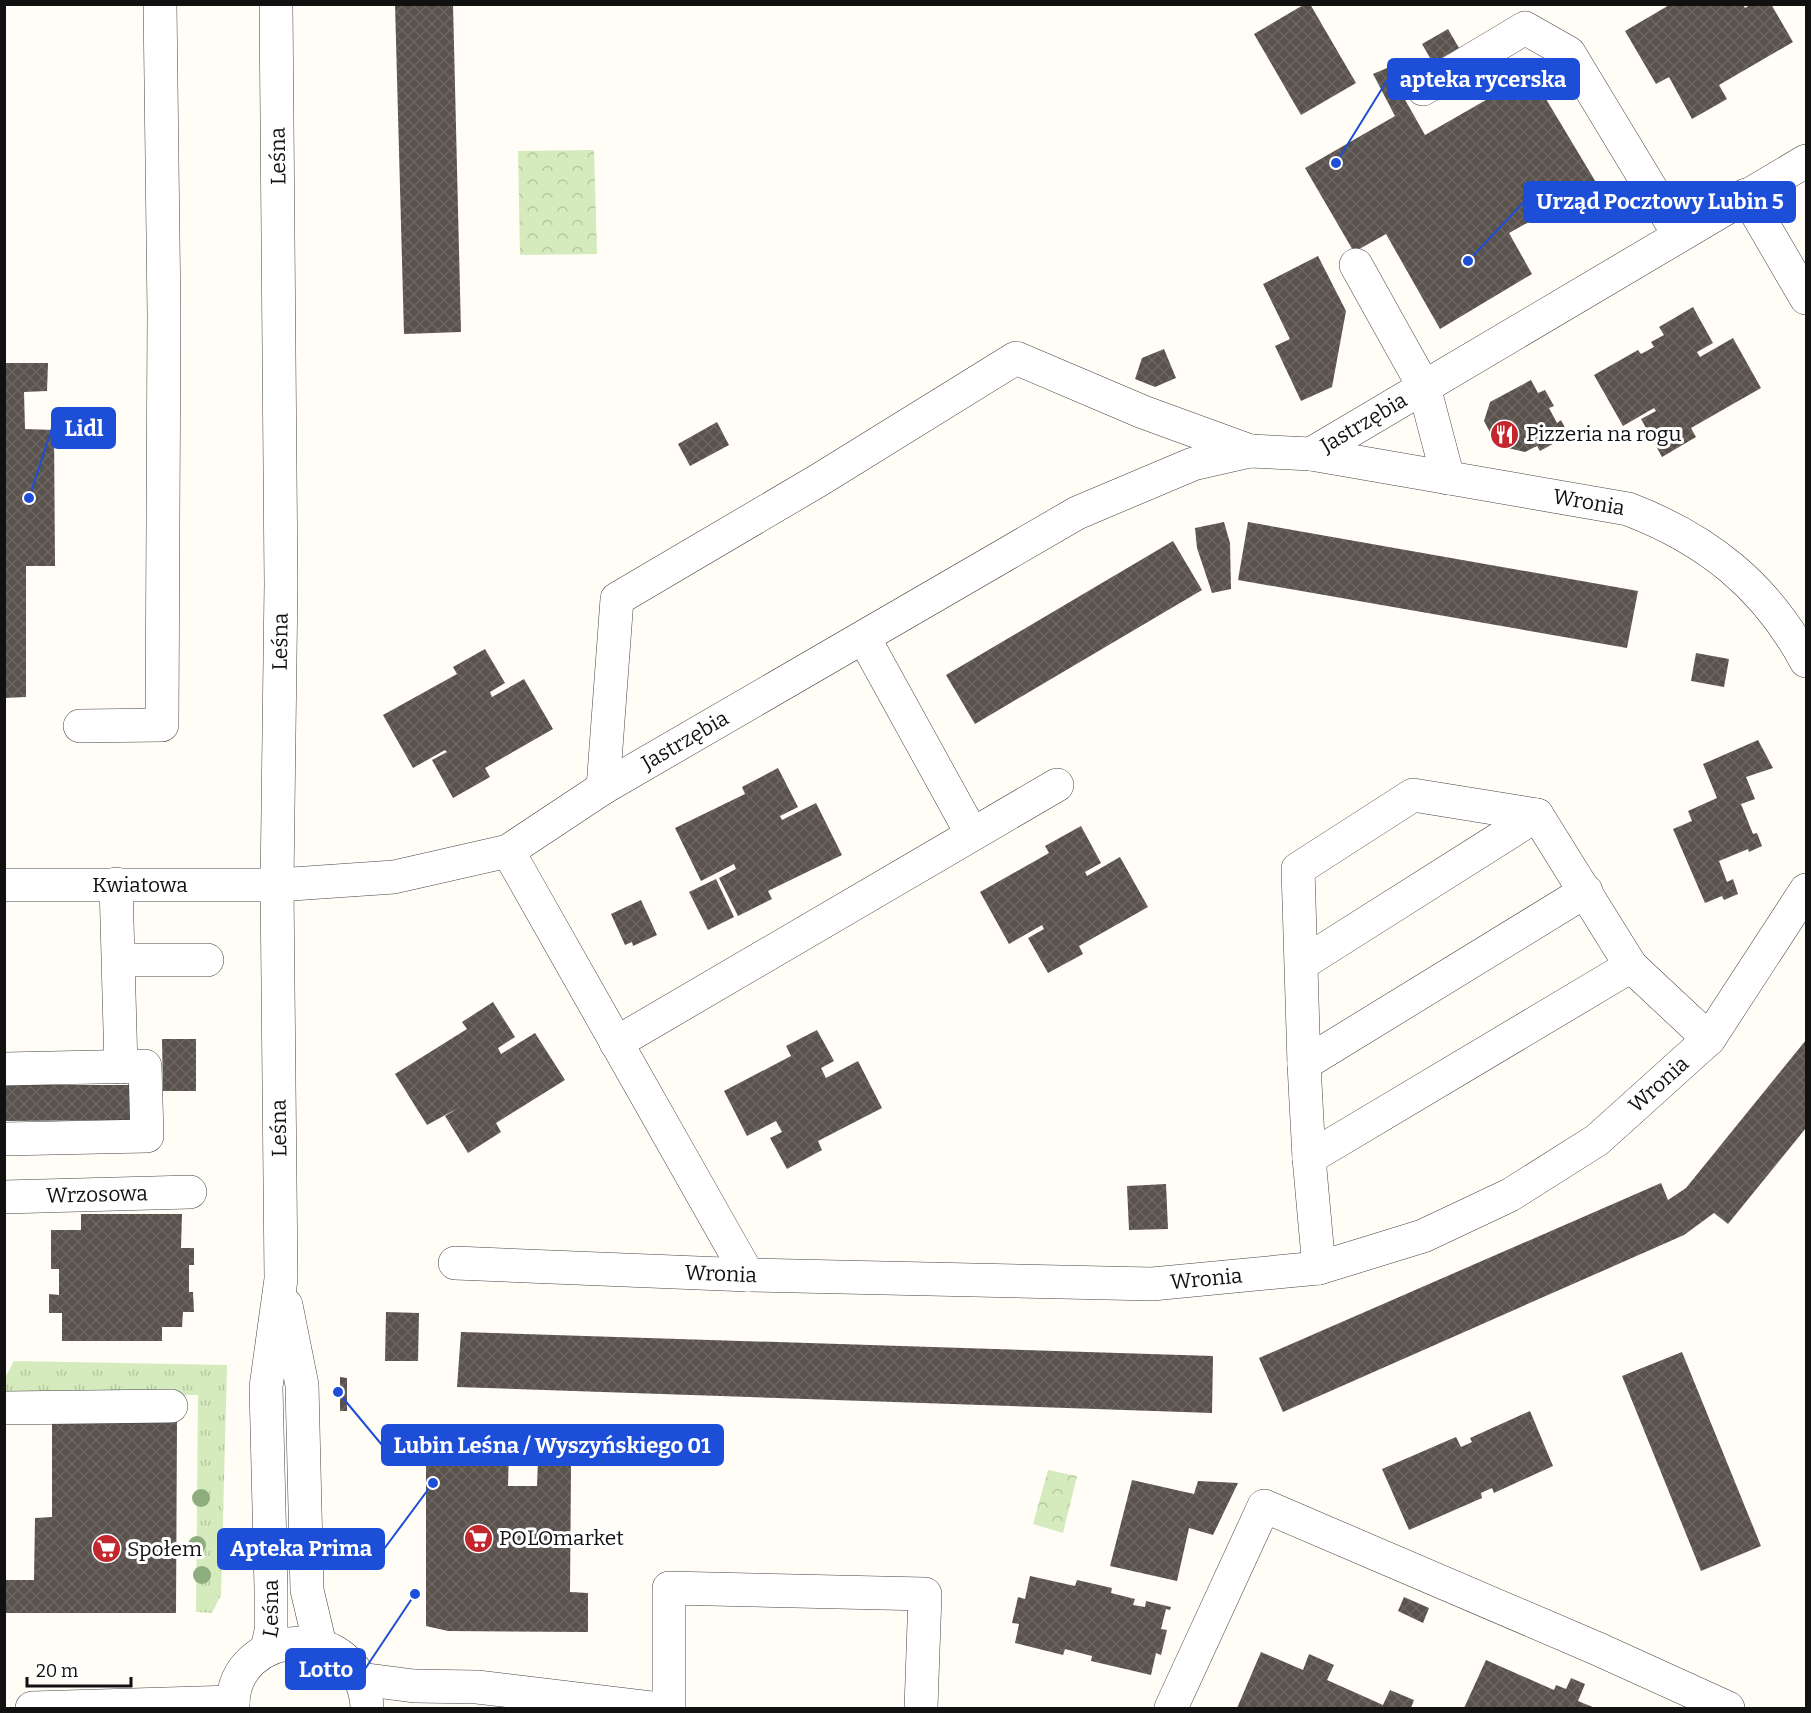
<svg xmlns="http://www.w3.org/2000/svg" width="1811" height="1713" font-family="Bitter,serif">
	<defs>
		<pattern id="grass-tufts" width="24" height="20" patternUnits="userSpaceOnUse" patternTransform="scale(1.5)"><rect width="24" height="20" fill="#d5ebbd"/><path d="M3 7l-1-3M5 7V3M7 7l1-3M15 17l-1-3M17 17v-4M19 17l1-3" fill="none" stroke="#b6c8a1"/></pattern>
		<pattern id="park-crowns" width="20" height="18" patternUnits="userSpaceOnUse" patternTransform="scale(1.5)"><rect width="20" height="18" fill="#d5ebbd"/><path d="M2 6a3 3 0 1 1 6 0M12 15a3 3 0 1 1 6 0" fill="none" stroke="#b6c8a1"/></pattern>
		<pattern id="building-cross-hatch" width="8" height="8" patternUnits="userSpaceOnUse" patternTransform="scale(1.5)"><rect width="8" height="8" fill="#5a524d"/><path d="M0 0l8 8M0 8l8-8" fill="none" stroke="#6d6662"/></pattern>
	</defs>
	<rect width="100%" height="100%" fill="#fffdf5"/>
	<!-- grass -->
	<path fill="url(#grass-tufts)" d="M14,1361L227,1365L221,1595L212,1613L196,1612L198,1395H5V1378Z"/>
	<!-- park -->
	<path fill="url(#park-crowns)" d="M594,150L597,254L520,255L518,151Z
		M1048,1470L1077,1476L1063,1533L1033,1524Z"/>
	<!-- building -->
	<path fill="url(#building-cross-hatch)" d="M395,4H453L461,332L404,334Z
		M1305,4H1310L1356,83L1301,115L1254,34Z
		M1671,4H1743L1745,8L1751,4H1771L1793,42L1719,85L1727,99L1692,119L1669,77L1656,84L1625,31Z
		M1448,29L1459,48L1433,63L1422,44Z
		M1387,68L1425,135L1531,74L1597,184L1509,233L1532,274L1440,329L1386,234L1354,252L1305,168L1395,116L1373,74Z
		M1318,256L1346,311L1332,387L1301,401L1275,346L1290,339L1263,284Z
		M1693,307L1713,343L1697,352L1700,357L1733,338L1761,388L1691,428L1696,437L1662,457L1641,419L1656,411L1654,408L1623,426L1594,375L1638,350L1641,354L1654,347L1651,342L1664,335L1659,327Z
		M1164,349L1176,378L1155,387L1135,379L1142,358Z
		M4,363H48L47,391L24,392L25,429L54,430L55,566H26V697L4,698Z
		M1531,380L1538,393L1545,390L1554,406L1549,408L1557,423L1561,420L1569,435L1540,451L1537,446L1525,452L1508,448L1499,432L1492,436L1484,421L1490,402Z
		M717,422L729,445L690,466L678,444Z
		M1224,522L1230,543L1231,589L1212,593L1197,548L1195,528Z
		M1248,522L1638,591L1627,648L1238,580Z
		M1173,541L1202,590L975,724L946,675Z
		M485,649L505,683L490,692L492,697L524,679L553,729L485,768L490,777L453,798L432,760L447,752L445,750L413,768L383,715L457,674L453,667Z
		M1696,653L1729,659L1724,687L1691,681Z
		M1758,740L1773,768L1746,777L1755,799L1741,804L1753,834L1757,833L1762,846L1749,852L1748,849L1719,861L1727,882L1733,879L1738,894L1724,900L1722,896L1705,903L1673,829L1692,821L1688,811L1717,798L1703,764Z
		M778,768L798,807L780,816L782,820L816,803L842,855L768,891L772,899L738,916L719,878L736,869L734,864L701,881L675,828L745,794L742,787Z
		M1081,826L1101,863L1085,872L1087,876L1120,857L1148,907L1079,946L1083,954L1048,973L1028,938L1044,929L1042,925L1009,944L980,892L1049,853L1045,846Z
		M716,879L734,917L708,930L689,892Z
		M641,900L657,935L633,946L632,942L625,945L611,914Z
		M493,1002L515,1037L498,1048L501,1054L535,1033L565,1080L496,1123L501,1132L468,1153L445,1116L460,1107L427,1125L395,1074L467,1029L462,1022Z
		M817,1030L834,1061L821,1068L826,1078L858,1061L882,1108L818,1141L822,1150L787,1169L770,1138L782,1132L776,1121L747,1136L724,1091L791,1056L786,1046Z
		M162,1039H196V1091H163Z
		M1806,1040V1128L1728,1224L1714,1213L1684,1235L1283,1412L1259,1358L1661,1183L1668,1200L1686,1188Z
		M5,1085H138V1120L5,1121Z
		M1166,1184L1168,1229L1129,1230L1127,1186Z
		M81,1214H182L181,1248H194V1265H189V1292H193L194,1312H183L182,1327H162V1341H62V1313H49V1294L59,1295V1269H51V1230H81Z
		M386,1312L419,1313L418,1361H385Z
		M461,1332L1213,1356L1212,1413L457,1387Z
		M1682,1352L1761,1546L1701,1571L1622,1376Z
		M340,1377L347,1378V1411H340Z
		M1530,1411L1553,1466L1494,1493L1492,1488L1481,1493L1482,1498L1409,1530L1382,1469L1456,1437L1461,1447L1472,1442L1470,1438Z
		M52,1422H177L176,1613H4V1580H34L35,1518L52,1517Z
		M426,1449H509L508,1486H537L538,1459L546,1452L556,1450L567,1456L571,1467L570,1592L588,1593V1632L448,1631L426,1626Z
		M1132,1480L1194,1494L1198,1481L1238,1483L1213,1535L1189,1528L1177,1581L1110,1566Z
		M1030,1576L1075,1586L1077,1580L1112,1588L1111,1593L1135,1599L1133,1605L1145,1607L1146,1601L1171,1607L1170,1610L1166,1609L1161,1629L1167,1630L1161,1655L1156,1653L1151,1675L1091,1661L1092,1656L1065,1649L1063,1655L1015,1643L1019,1624L1012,1623L1018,1597L1025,1599Z
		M1404,1597L1429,1608L1423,1623L1398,1611Z
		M1261,1652L1303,1670L1309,1654L1334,1665L1327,1680L1383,1705L1390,1690L1414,1700L1411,1708H1237Z
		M1486,1660L1554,1690L1556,1685L1566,1689L1571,1678L1585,1684L1578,1701L1595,1708H1464Z"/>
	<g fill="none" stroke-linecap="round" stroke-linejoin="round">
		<defs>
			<g id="minor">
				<path d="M1423,89L1525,28L1569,53L1679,235"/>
				<path d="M1746,195L1806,298"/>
				<path d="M1356,265L1424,387L1448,478"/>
				<path id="s1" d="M1311,454L1628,509C1707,539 1766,586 1806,661"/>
				<path d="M864,638L972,834"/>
				<path d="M80,726L162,725L164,314L160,4"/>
				<path d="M603,788L617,599L819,480L1016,358L1143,412L1250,451"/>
				<path d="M508,851L748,1275"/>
				<path d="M116,884L121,1067"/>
				<path id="s2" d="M4,885H277L394,877L508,851L603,788L1077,513L1193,464L1250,451L1311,454L1806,161"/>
				<path d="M119,960H207"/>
				<path d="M1303,963L1537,815"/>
				<path d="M616,1043L1057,785"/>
				<path d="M1304,1064L1586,891"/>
				<path d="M4,1069L145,1066L147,1136L4,1139"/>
				<path d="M1309,1158L1631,966"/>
				<path id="s3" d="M4,1197L190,1192"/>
				<path id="s4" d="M455,1263L748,1275L1152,1284L1319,1268L1423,1236L1510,1195L1597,1140L1709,1039L1806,890"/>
				<path d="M1319,1268L1309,1158L1304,1064L1298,869L1413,795L1537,815L1631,966L1709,1039"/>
				<path d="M286,1305L302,1385L307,1590L320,1645"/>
				<path d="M4,1408L171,1406"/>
				<path id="s5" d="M267,1650L271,1631V1589L266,1387L281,1279L277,885L281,584L276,4"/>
				<path d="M360,1679L414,1686L477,1687L651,1708"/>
				<path d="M32,1708L233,1702"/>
				<path d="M233,1708C230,1625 363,1618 367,1708"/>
				<path d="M669,1708V1588L925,1594L921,1708"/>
				<path d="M1171,1708L1264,1506L1598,1649L1728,1708"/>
			</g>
		</defs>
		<!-- minor casing -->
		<use href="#minor" stroke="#444" stroke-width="34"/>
		<!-- minor -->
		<use href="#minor" stroke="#fff" stroke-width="33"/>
	</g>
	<!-- trees -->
	<g fill="#8dad7f">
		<circle cx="201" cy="1498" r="9"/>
		<circle cx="197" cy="1545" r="9"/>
		<circle cx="202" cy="1575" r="9"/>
	</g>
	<!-- icons -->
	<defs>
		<symbol id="restaurant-disc" viewBox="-11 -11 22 22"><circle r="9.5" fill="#c4262e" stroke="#fff"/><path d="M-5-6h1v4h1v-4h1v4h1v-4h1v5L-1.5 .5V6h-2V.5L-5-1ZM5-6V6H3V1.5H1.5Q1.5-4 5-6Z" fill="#fff"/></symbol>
		<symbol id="supermarket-disc" viewBox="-11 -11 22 22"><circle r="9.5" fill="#c4262e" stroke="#fff"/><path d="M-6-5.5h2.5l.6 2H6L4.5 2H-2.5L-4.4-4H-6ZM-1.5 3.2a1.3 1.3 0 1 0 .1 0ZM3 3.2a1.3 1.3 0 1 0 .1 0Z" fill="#fff"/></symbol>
	</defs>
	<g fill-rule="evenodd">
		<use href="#restaurant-disc" x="1488" y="418" width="33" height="33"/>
		<use href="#supermarket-disc" x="462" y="1522" width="33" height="33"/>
		<use href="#supermarket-disc" x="90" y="1532" width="33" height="33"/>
	</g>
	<g text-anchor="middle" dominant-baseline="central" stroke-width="6" stroke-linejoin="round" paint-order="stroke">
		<!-- street labels -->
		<g font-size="21" fill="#111" stroke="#fff">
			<text transform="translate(278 156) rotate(-91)">Leśna</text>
			<text stroke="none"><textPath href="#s2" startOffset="1476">Jastrzębia</textPath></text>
			<text stroke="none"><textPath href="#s1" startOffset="282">Wronia</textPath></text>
			<text stroke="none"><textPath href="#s5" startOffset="1010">Leśna</textPath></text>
			<text stroke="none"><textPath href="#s2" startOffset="716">Jastrzębia</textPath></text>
			<text stroke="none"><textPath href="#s2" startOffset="136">Kwiatowa</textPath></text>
			<text stroke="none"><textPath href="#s4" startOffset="1256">Wronia</textPath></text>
			<text transform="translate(279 1128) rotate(-91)">Leśna</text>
			<text stroke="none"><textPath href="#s3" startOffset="93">Wrzosowa</textPath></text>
			<text stroke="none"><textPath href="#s4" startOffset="266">Wronia</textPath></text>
			<text stroke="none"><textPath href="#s4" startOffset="752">Wronia</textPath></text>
			<text stroke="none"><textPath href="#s5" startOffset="42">Leśna</textPath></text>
		</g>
		<!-- poi labels -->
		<g font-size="21" fill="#111" stroke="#fff" text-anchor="start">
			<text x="1526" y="434">Pizzeria na rogu</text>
			<text x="499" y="1538">POLOmarket</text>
			<text x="127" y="1549">Społem</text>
		</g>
	</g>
	<!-- callouts -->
	<path fill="none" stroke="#1d4ed8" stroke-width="2" d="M1336 163L1388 79M1468 261L1524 202M29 498L52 428M338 1392L382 1445M433 1483L384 1549M415 1594L365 1669"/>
	<g fill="#1d4ed8" stroke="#fff" stroke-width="2">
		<circle cx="1336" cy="163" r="6"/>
		<circle cx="1468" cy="261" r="6"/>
		<circle cx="29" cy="498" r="6"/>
		<circle cx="338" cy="1392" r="6"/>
		<circle cx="433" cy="1483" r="6"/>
		<circle cx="415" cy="1594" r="6"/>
	</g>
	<g fill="#1d4ed8" stroke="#1d4ed8" stroke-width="2">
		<rect x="1388" y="59" width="191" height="40" rx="6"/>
		<rect x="1524" y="182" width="271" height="40" rx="6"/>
		<rect x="52" y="408" width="63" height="40" rx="6"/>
		<rect x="382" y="1425" width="341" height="40" rx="6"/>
		<rect x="218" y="1529" width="166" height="40" rx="6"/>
		<rect x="286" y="1649" width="79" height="40" rx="6"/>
	</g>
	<g font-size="22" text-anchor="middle" font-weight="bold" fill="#fff">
		<text x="1483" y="87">apteka rycerska</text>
		<text x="1660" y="209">Urząd Pocztowy Lubin 5</text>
		<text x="84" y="436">Lidl</text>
		<text x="552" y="1453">Lubin Leśna / Wyszyńskiego 01</text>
		<text x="301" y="1556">Apteka Prima</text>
		<text x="326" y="1677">Lotto</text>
	</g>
	<!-- border -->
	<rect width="1811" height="1713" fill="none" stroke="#111111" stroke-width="12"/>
	<!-- scale -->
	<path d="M27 1677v9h104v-9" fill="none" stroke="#111111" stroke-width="3"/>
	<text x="36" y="1677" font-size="18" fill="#111111" stroke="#ffffff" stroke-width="4.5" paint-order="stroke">20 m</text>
</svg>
